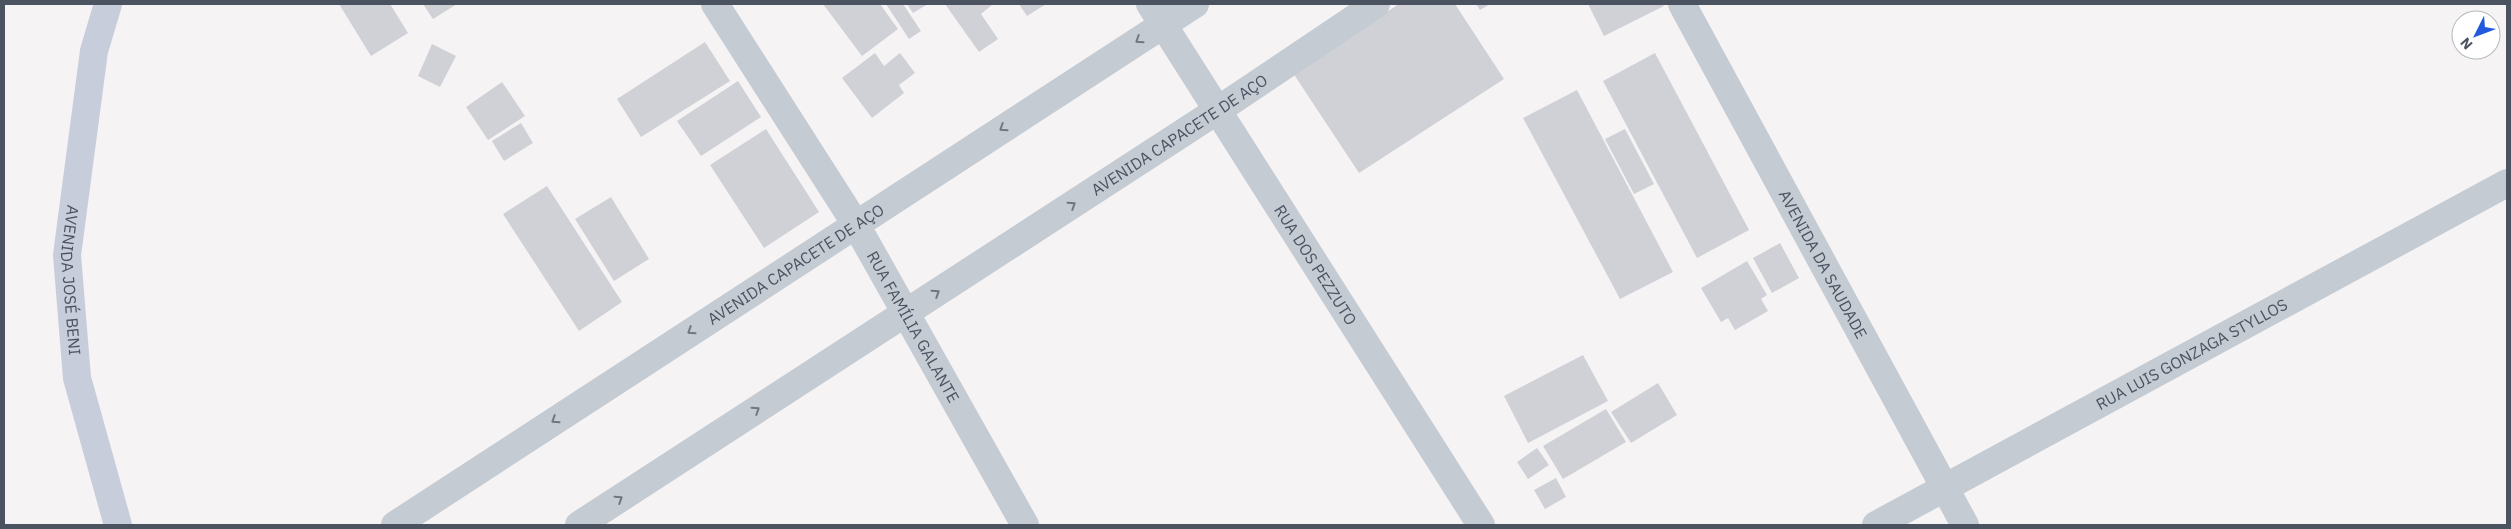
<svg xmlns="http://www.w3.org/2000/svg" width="2511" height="529" font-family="'IBM Plex Sans',sans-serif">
	<rect width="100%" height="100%" fill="#f5f3f3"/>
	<!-- building -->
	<path fill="#d0d1d7" d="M339,4H390L408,33L371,56Z
		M423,4H457L433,19Z
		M823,4H880L898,29L862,56Z
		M886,4H903L921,31L909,39Z
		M907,4H928L913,13Z
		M945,4H993L981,14L998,39L979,52Z
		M1019,4H1046L1027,16Z
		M1399,4H1455L1504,79L1359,173L1293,73Z
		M1476,4H1490L1480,10Z
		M1588,4H1662L1664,6L1604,36Z
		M705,42L730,81L641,137L617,99Z
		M432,44L456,56L440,87L418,76Z
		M875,53L884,66L900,53L915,73L899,85L904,93L872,118L842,78Z
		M1655,53L1749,230L1697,258L1603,81Z
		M738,81L761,117L701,156L677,121Z
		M502,82L525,116L488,140L466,107Z
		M1577,90L1673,272L1620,299L1523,118Z
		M521,123L533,143L504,161L492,141Z
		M766,129L819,212L764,248L710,165Z
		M1625,129L1654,184L1634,194L1605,139Z
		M547,186L622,302L579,331L503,214Z
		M611,197L649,259L614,281L575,219Z
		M1780,243L1799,278L1772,293L1753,258Z
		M1747,261L1767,295L1761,299L1768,311L1735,330L1728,318L1721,322L1701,288Z
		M1583,355L1608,401L1528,443L1504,396Z
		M1658,383L1677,415L1631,443L1611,412Z
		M1606,409L1626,442L1563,479L1543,446Z
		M1537,448L1549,465L1528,479L1517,462Z
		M1556,478L1566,497L1545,509L1534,490Z"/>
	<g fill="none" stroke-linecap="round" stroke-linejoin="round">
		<!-- street -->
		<g stroke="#c4cbd3" stroke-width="28">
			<path id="s1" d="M715,4L855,223L1025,525"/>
			<path id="s2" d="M1150,4L1481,525"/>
			<path id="s3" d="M1682,4L1965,525"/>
			<path id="s4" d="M395,525L1195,4"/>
			<path id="s5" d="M579,525L1218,110L1376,4"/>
			<path id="s6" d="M1876,525L2507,183"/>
		</g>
		<!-- secondary -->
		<path stroke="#c7cdda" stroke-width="28" id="s7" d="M108,4L94,51L67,255L77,378L118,525"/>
	</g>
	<!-- one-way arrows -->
	<defs><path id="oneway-chevron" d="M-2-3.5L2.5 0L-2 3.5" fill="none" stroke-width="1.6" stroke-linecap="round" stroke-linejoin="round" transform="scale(1.25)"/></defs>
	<g stroke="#6f7782">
		<use href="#oneway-chevron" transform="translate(1139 40) rotate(147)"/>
		<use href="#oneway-chevron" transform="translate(1003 128) rotate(147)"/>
		<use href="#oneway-chevron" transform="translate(1072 205) rotate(-33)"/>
		<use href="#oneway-chevron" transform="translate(936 293) rotate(-33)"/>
		<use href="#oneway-chevron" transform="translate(691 331) rotate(147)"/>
		<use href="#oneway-chevron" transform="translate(756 410) rotate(-33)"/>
		<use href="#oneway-chevron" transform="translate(555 420) rotate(147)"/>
		<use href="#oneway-chevron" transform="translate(619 499) rotate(-33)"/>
	</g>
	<g text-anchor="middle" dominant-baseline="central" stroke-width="5" stroke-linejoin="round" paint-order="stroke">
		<!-- street labels -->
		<g font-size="16" fill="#4b5360" stroke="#fff">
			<text stroke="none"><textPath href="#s5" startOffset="716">AVENIDA CAPACETE DE AÇO</textPath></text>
			<text stroke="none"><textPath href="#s4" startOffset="478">AVENIDA CAPACETE DE AÇO</textPath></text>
			<text stroke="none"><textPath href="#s2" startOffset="309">RUA DOS PEZZUTO</textPath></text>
			<text stroke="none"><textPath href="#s3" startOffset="296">AVENIDA DA SAUDADE</textPath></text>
			<text stroke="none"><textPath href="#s7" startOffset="280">AVENIDA JOSÉ BENI</textPath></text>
			<text stroke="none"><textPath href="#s1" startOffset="379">RUA FAMÍLIA GALANTE</textPath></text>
			<text stroke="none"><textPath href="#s6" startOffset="359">RUA LUIS GONZAGA STYLLOS</textPath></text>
		</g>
	</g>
	<!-- border -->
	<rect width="2511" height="529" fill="none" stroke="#4b5360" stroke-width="10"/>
	<!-- north arrow -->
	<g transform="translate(2476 35) rotate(228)"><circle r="24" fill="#ffffff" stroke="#b7babf"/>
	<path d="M0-4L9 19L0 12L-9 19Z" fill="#2259df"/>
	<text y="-8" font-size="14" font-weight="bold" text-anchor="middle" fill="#4b5360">N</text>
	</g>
</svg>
